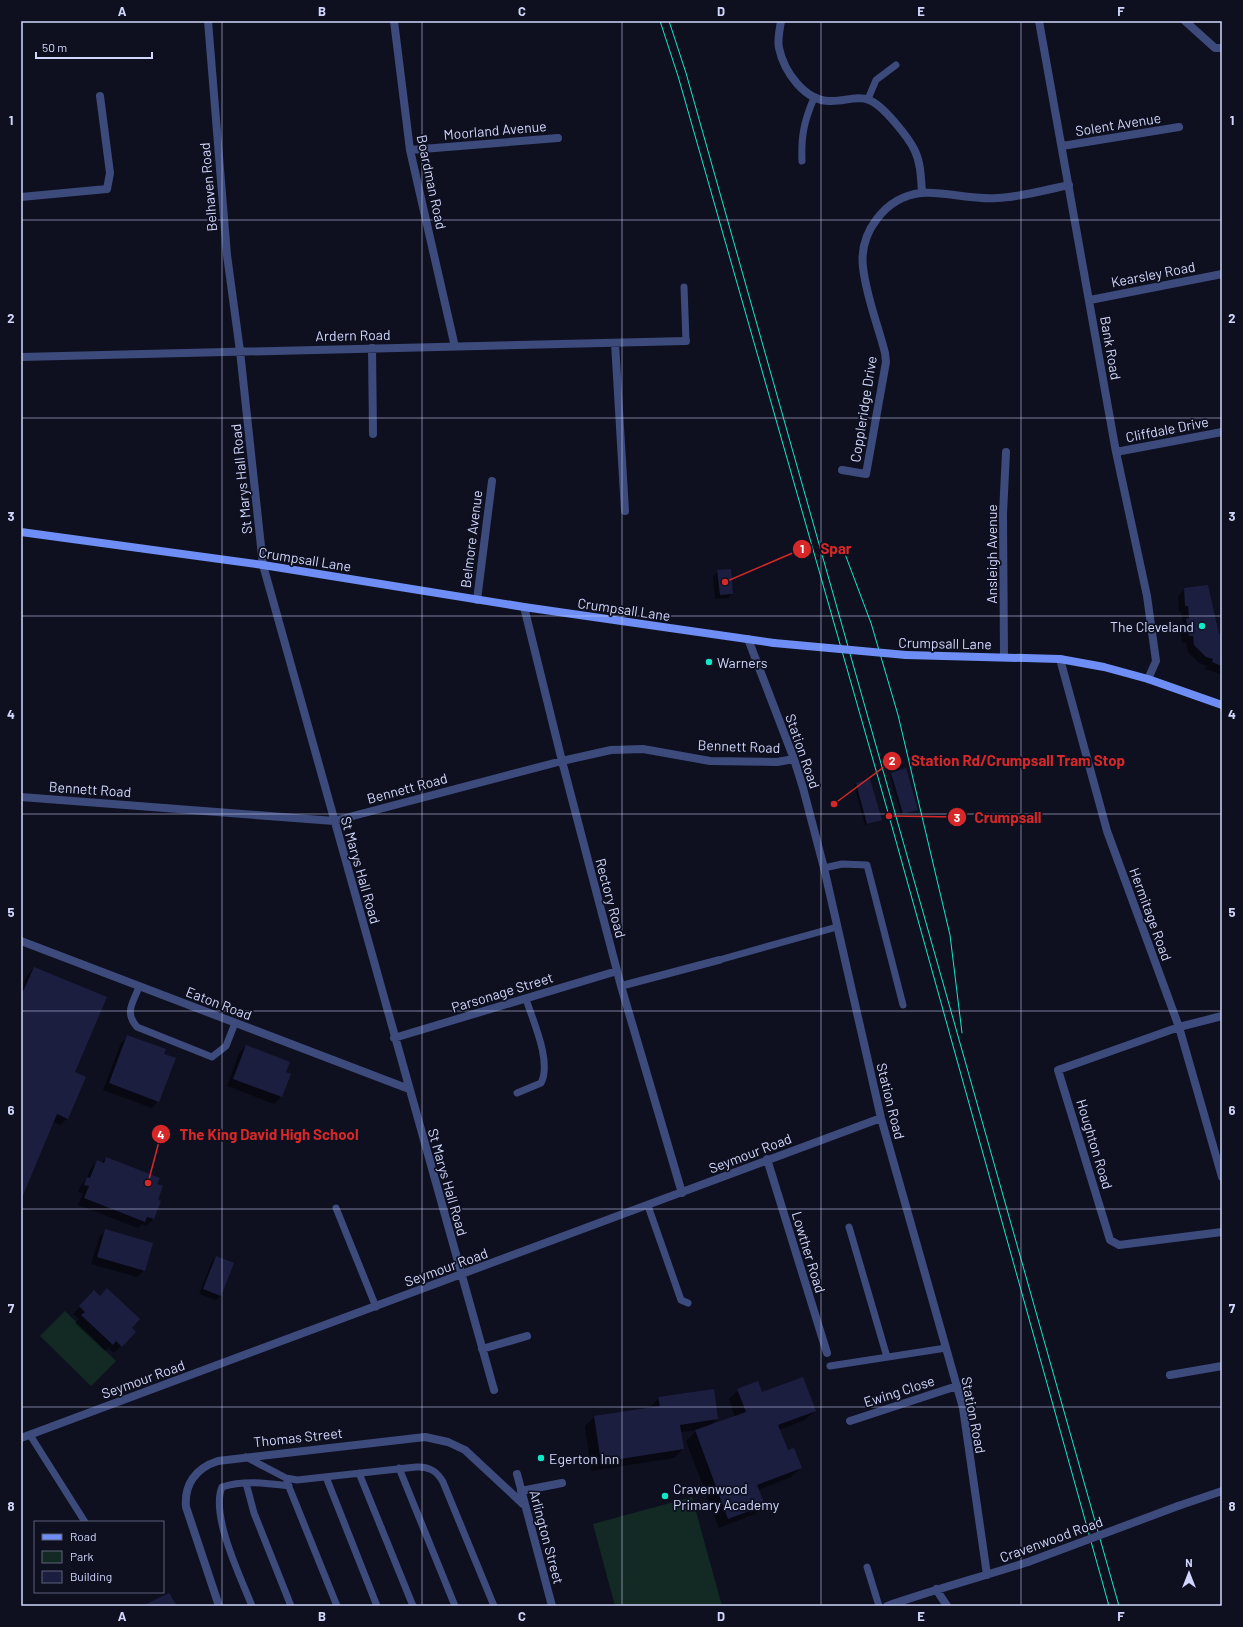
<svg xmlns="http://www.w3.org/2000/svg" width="1243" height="1627" font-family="Barlow,sans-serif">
	<rect width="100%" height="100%" fill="#0e1020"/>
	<!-- green -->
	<path fill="#122a23" d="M65,1311L116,1361L91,1386L40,1336Z
		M692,1497L722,1606H615L593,1524Z"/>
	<!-- shadow -->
	<path fill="#0007" d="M718,571L732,594L728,598L715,599L713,576Z
		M1185,589L1218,635L1222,636V673L1220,674L1205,669L1207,666L1199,663L1188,652L1186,643H1182L1180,627L1183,624L1181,612H1179L1178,596Z
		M892,773L916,809L914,811L901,815L890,775Z
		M870,780L881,820L865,825L854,785Z
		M34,968L74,1073L67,1118L61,1125L53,1122L21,1198V988L27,975Z
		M128,1036L163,1054L158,1101L152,1108L103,1090L121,1043Z
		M246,1046L289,1074L281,1097L274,1104L227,1086L239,1053Z
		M106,1158L156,1185V1200L160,1202L153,1219L146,1226L142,1224L138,1228L78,1205L83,1193L78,1192L81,1185L86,1179L91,1168L97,1162L101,1163Z
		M106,1230L144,1270L137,1277L91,1264L99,1237Z
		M216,1257L221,1296L216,1300L199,1294L212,1261Z
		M94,1292L135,1332L114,1353L108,1348L105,1351L75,1323L79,1319L73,1314Z
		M738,1390L761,1393L815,1411L805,1420L779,1430L787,1451L801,1468L791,1477L758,1490L764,1505L755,1514L719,1528L686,1441L697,1430L680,1432L683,1449L674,1458L591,1471L585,1426L594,1417L649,1408L659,1398L717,1419L710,1426L735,1417L729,1399Z"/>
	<!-- building -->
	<path fill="#1c1e40" d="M731,569L733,594L720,595L717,570Z
		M1208,585L1219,634L1222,635V666L1212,662L1213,659L1206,657L1194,645L1193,636H1189L1186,619L1189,618L1188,606H1185L1184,588Z
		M906,768L918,810L903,814L891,773Z
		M870,779L882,820L867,824L856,783Z
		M34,967L107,997L75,1072L86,1077L68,1119L57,1114L21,1200V996Z
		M127,1035L166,1049L164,1054L176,1058L159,1102L109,1083Z
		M246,1045L290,1062L286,1072L291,1074L282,1097L233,1079Z
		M106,1157L160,1178L157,1184L163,1186L158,1200L161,1201L154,1219L147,1217L145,1222L84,1198L89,1186L84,1185L87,1177L90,1178L97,1160L104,1163Z
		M105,1229L153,1243L145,1271L97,1257Z
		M216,1256L234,1263L221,1296L203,1289Z
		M107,1288L140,1319L132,1328L136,1332L122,1347L116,1341L113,1345L81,1315L85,1312L79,1306L94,1290L100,1296Z
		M803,1377L816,1411L778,1425L788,1450L794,1448L802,1468L757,1485L765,1505L728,1519L695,1430L746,1412L737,1389L758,1381L762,1392Z
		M714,1389L718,1419L680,1425L684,1449L601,1462L594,1416L660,1406L658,1397Z
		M169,1593L177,1606H142Z"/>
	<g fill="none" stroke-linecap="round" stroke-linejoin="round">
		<!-- lane -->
		<path stroke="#3d4a7c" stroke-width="7" d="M868,99L876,80L896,65
			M802,161C801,136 804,121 814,98
			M684,287L686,341
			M824,868L842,864L867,865L903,1005
			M719,960L837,927
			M139,987C133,1003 124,1012 137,1027L212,1057L226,1046L235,1023
			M517,1093L541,1083C552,1062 533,1021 526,999
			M648,1206L681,1300L688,1303
			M336,1208L376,1307
			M849,1227L887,1357
			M830,1366L946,1348
			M30,1435L85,1522
			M246,1457L286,1478L297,1480L416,1467C429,1466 437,1471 443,1482L494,1606
			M399,1468L455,1606
			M359,1473L413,1606
			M326,1477L377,1606
			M287,1482L337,1606
			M246,1483L254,1513L291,1606
			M867,1567L879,1606
			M252,1606C241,1578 210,1515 222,1487C244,1480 266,1483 289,1486"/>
		<!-- street -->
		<path stroke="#3d4a7c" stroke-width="8" d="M208,21L227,255L240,351L263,565L494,1390
			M394,21L410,150L455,347
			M781,21C780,29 777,40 779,48C784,72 805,101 830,101C842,102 858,95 869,100C883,105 909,138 915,151C921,164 921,179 922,193
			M1039,21L1116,452L1147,596L1156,661L1148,679
			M1185,21L1215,48H1222
			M1062,146L1179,127
			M410,150L558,138
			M21,197L107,189L110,173L100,96
			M1090,300L1222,274
			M615,343L625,511
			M372,348L373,434
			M21,357L686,341
			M1116,452L1222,432
			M842,470L866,474L886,362L885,353C878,325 866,296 863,267C859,233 885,197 921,193C944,191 972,200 997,198C1021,197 1045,190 1069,185
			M477,600L492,481
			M524,607L562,761L621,986L682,1193
			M748,639L794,759L803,788L824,868L881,1118L963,1408L987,1575
			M1004,657L1003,514L1006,452
			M1060,659L1107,831L1179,1027L1222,1177
			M21,797L334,821L562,761L611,750L643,749L710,761L777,762L794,759
			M21,941L409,1089
			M621,986L719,960
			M1222,1016L1179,1027L1058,1070L1110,1240L1119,1245L1222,1232
			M394,1038L617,971
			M767,1159L827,1353
			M482,1349L527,1336
			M1170,1375L1222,1366
			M850,1421L957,1386
			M21,1438L881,1118
			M517,1474L552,1606
			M521,1491L562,1483
			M1178,1506L1222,1491
			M936,1589L947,1606
			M219,1606L186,1507C184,1484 196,1468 218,1461L425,1437L448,1442L465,1450L523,1504
			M887,1606C933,1590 981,1577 1028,1562"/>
		<!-- secondary -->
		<path stroke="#6e8ef5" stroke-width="8" d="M21,532L263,565L524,607L774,643
			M906,655L1060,659L1104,667L1148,679L1222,705"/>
		<!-- tram -->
		<path stroke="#10e9c7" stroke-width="1" d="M660,21L678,76L889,816L1109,1606
			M669,21L686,73L1119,1606
			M845,554L871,623L898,715L950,935L962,1033"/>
		<!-- street-bridge -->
		<path stroke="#3d4a7c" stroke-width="8" d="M1028,1562L1178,1506"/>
		<!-- secondary-bridge -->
		<path stroke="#6e8ef5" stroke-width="8" d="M774,643L906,655"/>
	</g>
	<!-- grid -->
	<path fill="none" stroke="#d1d7fc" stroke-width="1" stroke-opacity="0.55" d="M222,21V1606M422,21V1606M622,21V1606M821,21V1606M1021,21V1606M21,220H1222M21,418H1222M21,616H1222M21,814H1222M21,1011H1222M21,1209H1222M21,1407H1222"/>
	<!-- markers -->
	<g fill="#10e9c7" stroke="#0e1020" stroke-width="1.5">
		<circle cx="1202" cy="626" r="4"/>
		<circle cx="709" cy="662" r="4"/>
		<circle cx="541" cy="1458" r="4"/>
		<circle cx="665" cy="1496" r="4"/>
	</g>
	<g text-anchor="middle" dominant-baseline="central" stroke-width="3.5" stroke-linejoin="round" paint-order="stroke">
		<!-- street labels -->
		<g font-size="14" fill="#d1d7fc" stroke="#0e1020">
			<text transform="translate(1118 124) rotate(-9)">Solent Avenue</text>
			<text transform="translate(495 130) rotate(-5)">Moorland Avenue</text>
			<text transform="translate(432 182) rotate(78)">Boardman Road</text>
			<text transform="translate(208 187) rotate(-95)">Belhaven Road</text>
			<text transform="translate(1153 274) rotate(-11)">Kearsley Road</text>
			<text transform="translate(353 335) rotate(-1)">Ardern Road</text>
			<text transform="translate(1111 348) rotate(80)">Bank Road</text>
			<text transform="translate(863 409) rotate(-81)">Coppleridge Drive</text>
			<text transform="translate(1167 429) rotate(-11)">Cliffdale Drive</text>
			<text transform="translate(241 479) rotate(-96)">St Marys Hall Road</text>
			<text transform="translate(471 539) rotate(-83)">Belmore Avenue</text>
			<text transform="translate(991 554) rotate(-90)">Ansleigh Avenue</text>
			<text transform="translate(305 559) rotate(9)">Crumpsall Lane</text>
			<text transform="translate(624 609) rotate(8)">Crumpsall Lane</text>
			<text transform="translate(945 643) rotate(1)">Crumpsall Lane</text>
			<text transform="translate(739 746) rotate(2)">Bennett Road</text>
			<text transform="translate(803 751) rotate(71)">Station Road</text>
			<text transform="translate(407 788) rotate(-15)">Bennett Road</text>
			<text transform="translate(90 789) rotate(4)">Bennett Road</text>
			<text transform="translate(361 870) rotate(74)">St Marys Hall Road</text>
			<text transform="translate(611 898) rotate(75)">Rectory Road</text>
			<text transform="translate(1151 914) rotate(70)">Hermitage Road</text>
			<text transform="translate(502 992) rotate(-17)">Parsonage Street</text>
			<text transform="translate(219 1003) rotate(21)">Eaton Road</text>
			<text transform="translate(891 1101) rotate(76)">Station Road</text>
			<text transform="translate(1095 1144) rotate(73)">Houghton Road</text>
			<text transform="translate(750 1153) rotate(-21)">Seymour Road</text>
			<text transform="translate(448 1182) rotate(74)">St Marys Hall Road</text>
			<text transform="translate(809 1252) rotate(73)">Lowther Road</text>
			<text transform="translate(446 1267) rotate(-20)">Seymour Road</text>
			<text transform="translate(143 1379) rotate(-20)">Seymour Road</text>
			<text transform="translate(899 1391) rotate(-18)">Ewing Close</text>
			<text transform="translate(974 1415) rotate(79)">Station Road</text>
			<text transform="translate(298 1437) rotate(-6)">Thomas Street</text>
			<text transform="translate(547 1537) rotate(75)">Arlington Street</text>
			<text transform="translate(1051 1539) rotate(-20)">Cravenwood Road</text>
		</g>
		<!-- poi labels -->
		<g font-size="14" fill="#d1d7fc" stroke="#0e1020" text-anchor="start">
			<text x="1194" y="626" text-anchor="end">The Cleveland</text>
			<text x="717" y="662">Warners</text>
			<text x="549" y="1458">Egerton Inn</text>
			<text x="673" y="1488">Cravenwood<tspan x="673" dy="16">Primary Academy</tspan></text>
		</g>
	</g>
	<!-- callouts -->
	<path fill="none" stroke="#d62828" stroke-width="1.5" d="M725 582L802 549M834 804L892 761M889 816L957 817M148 1183L161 1134"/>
	<g fill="#d62828" stroke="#0e1020" stroke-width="1.5">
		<circle cx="725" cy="582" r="4"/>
		<circle cx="834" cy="804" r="4"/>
		<circle cx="889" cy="816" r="4"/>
		<circle cx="148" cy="1183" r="4"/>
		<circle cx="802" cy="549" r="10"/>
		<circle cx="892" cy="761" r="10"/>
		<circle cx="957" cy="817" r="10"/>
		<circle cx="161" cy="1134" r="10"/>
	</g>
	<g font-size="12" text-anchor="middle" font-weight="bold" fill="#fff">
		<text x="802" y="553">1</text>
		<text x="892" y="765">2</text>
		<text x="957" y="822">3</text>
		<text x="161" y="1139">4</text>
	</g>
	<g font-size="15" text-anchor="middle" font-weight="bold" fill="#d62828" stroke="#0e1020" stroke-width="3.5" stroke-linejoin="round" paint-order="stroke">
		<text x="836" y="554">Spar</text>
		<text x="1018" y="766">Station Rd/Crumpsall Tram Stop</text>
		<text x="1008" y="823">Crumpsall</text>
		<text x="269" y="1140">The King David High School</text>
	</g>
	<!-- border -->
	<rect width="1243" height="1627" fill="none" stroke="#0e1020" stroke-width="44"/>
	<!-- legend -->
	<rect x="34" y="1521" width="130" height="72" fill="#0e1020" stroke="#5c6078"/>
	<rect x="42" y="1534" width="20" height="6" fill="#6e8ef5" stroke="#5c6078"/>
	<text x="70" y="1541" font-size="12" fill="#d1d7fc">Road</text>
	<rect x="42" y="1551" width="20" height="12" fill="#122a23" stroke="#5c6078"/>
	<text x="70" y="1561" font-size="12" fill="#d1d7fc">Park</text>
	<rect x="42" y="1571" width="20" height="12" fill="#1c1e40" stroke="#5c6078"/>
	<text x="70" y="1581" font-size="12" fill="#d1d7fc">Building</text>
	<!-- north arrow -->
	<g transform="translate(1189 1573)" stroke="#0e1020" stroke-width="3" paint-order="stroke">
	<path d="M0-3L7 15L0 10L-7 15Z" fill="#d1d7fc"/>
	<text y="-6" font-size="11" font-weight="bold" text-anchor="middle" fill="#d1d7fc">N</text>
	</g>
	<!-- scale -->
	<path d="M36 52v6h116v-6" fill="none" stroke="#d1d7fc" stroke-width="2"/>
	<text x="42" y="52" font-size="12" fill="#d1d7fc" stroke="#0e1020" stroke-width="3" paint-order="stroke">50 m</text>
	<rect x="22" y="22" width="1199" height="1583" fill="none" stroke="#d1d7fc" stroke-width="1.5"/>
	<g font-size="13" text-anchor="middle" font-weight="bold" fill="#d1d7fc">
		<text x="122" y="16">A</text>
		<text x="322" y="16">B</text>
		<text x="522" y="16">C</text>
		<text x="721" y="16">D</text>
		<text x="921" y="16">E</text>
		<text x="1121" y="16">F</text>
		<text x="11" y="125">1</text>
		<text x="1232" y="125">1</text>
		<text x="11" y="323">2</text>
		<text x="1232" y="323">2</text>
		<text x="11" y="521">3</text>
		<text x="1232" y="521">3</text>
		<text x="11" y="719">4</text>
		<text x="1232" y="719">4</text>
		<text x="11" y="917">5</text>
		<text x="1232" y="917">5</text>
		<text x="11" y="1115">6</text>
		<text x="1232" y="1115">6</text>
		<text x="11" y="1313">7</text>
		<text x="1232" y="1313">7</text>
		<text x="11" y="1511">8</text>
		<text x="1232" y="1511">8</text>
		<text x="122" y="1621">A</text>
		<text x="322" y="1621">B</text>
		<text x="522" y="1621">C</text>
		<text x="721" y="1621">D</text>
		<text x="921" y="1621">E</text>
		<text x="1121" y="1621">F</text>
	</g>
</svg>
